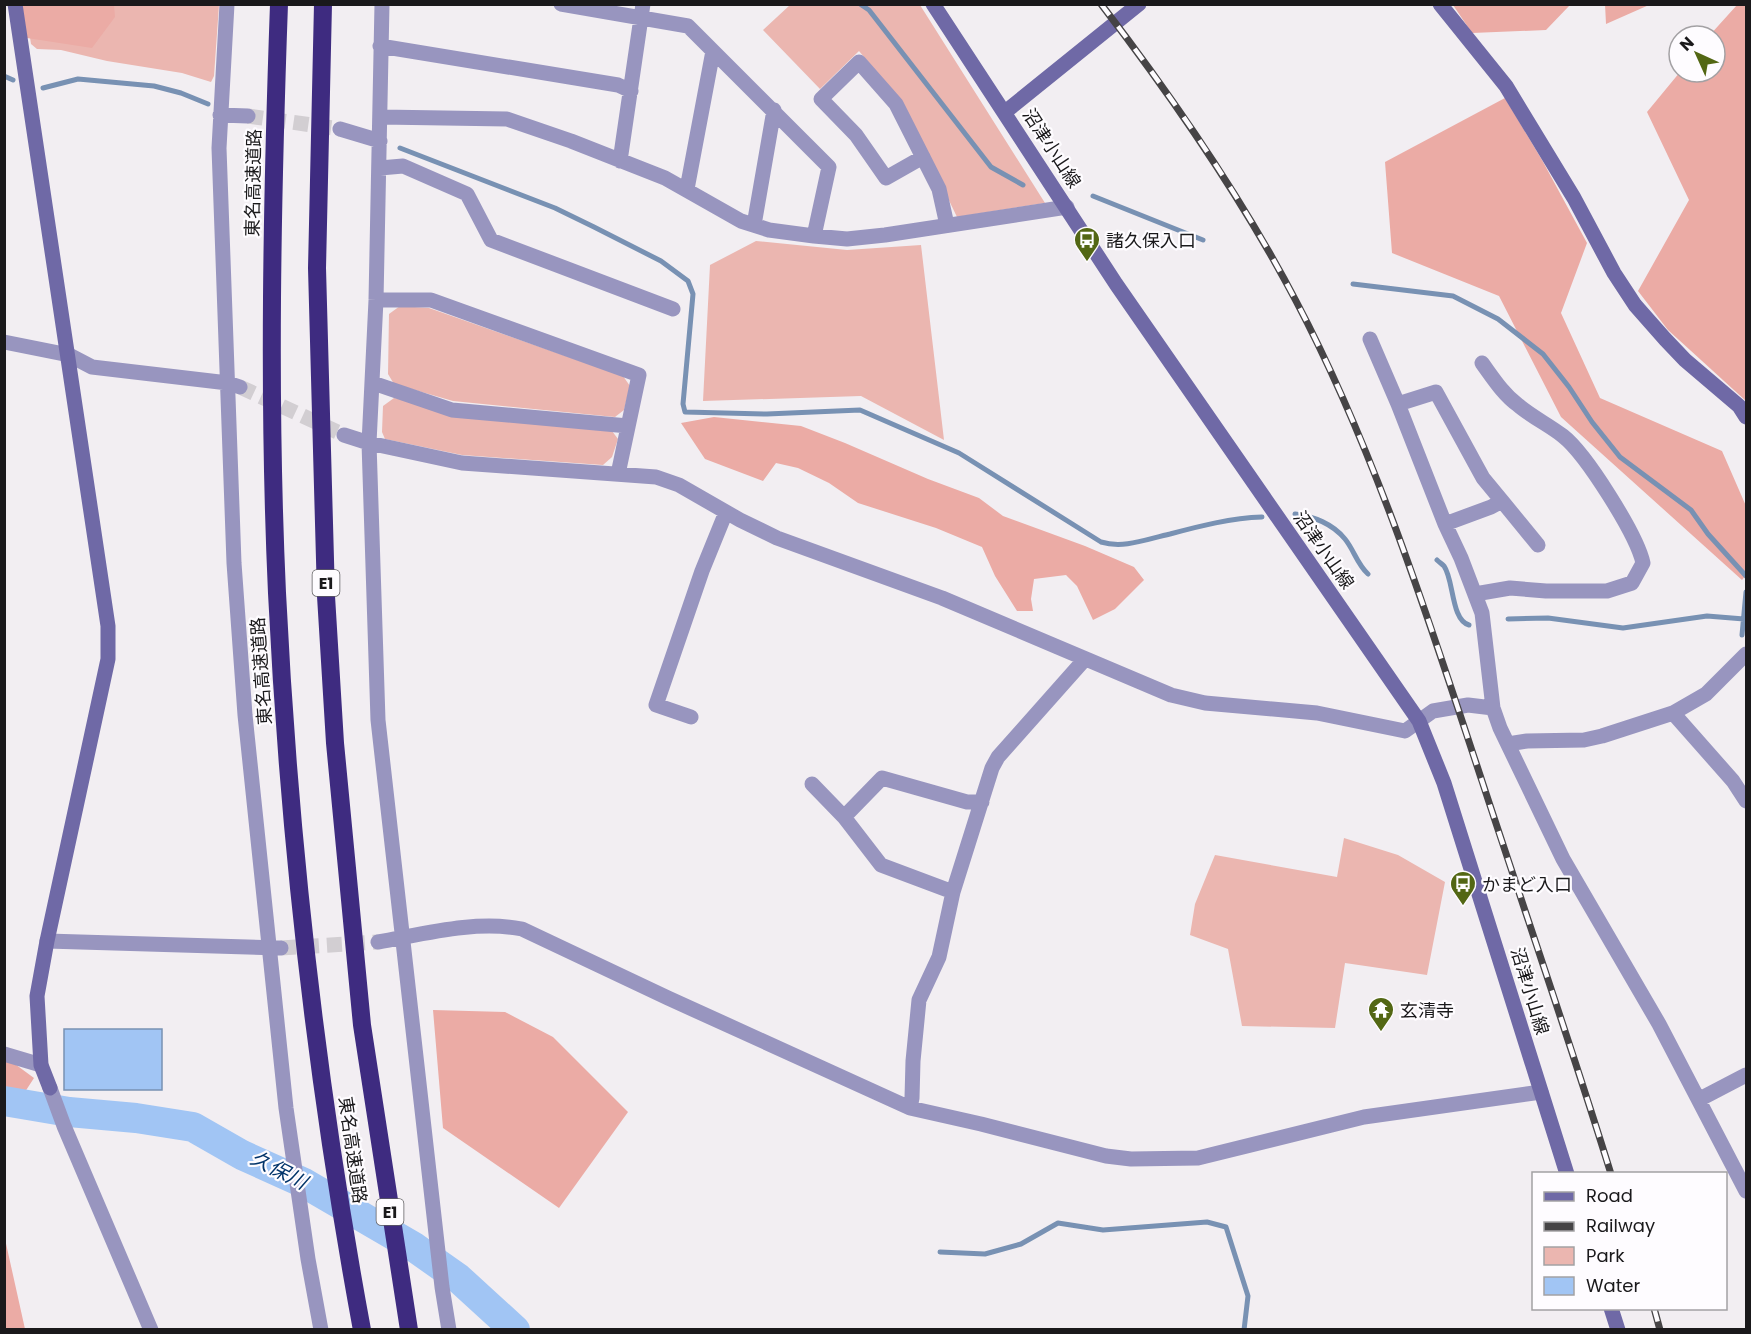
<svg xmlns="http://www.w3.org/2000/svg" width="1751" height="1334" font-family="Poppins,'Noto Sans JP',sans-serif">
	<rect width="100%" height="100%" fill="#f2eef2"/>
	<!-- green -->
	<path fill="#ebb6b0" d="M25,5H219L214,76L211,82L182,73L107,61L61,50L37,49L31,44Z
		M790,5H920L1045,203L957,217L901,101L859,51L820,89L763,30Z
		M756,241L847,250L921,245L944,440L861,396L703,401L710,265Z
		M400,306L429,308L623,376L630,386L624,410L615,417L453,401L394,384L388,374L389,314Z
		M394,398L612,431L618,439L612,457L603,465L462,455L385,439L382,432L383,406Z
		M1344,838L1398,855L1445,882L1427,975L1345,963L1335,1028L1242,1026L1228,949L1190,935L1195,904L1215,855L1337,877Z"/>
	<!-- forest -->
	<path fill="#ebaba5" d="M1605,4H1649V5L1606,24Z
		M22,5H114L115,17L92,48L27,38Z
		M1453,5H1570L1546,30L1472,33Z
		M1737,5H1746V401L1668,330L1638,291L1689,200L1647,112L1680,72H1715V36H1709Z
		M1505,98L1542,160L1587,243L1561,313L1600,398L1722,451L1746,506V575L1742,580L1561,417L1499,296L1392,253L1385,162Z
		M714,417L801,426L845,443L928,479L979,498L1003,516L1085,546L1134,567L1144,580L1115,609L1093,620L1077,586L1066,575L1034,579L1031,599L1033,611H1017L995,576L982,547L936,528L858,503L829,483L798,468L776,463L763,481L705,459L681,423Z
		M433,1010L505,1012L553,1037L628,1112L559,1208L443,1128Z
		M4,1056L34,1078L23,1095L5,1091Z
		M5,1239L25,1329H5Z"/>
	<!-- water -->
	<path fill="#a1c5f4" stroke="#7891b3" stroke-width="1.5" d="M64,1029H162V1090H64Z"/>
	<g fill="none" stroke-linecap="round" stroke-linejoin="round">
		<!-- stream -->
		<path stroke="#7891b3" stroke-width="5" d="M860,4L869,10L991,167L1023,185
			M4,76L13,80
			M43,88L78,79L154,86L181,93L208,104
			M400,148L555,208L594,227L661,261L688,281L693,294L683,404L685,412L767,414L860,410L959,453L1101,542C1124,549 1147,539 1170,534C1200,526 1231,518 1262,517
			M1093,196L1203,240
			M1353,284L1453,296L1498,319L1543,354L1569,387L1592,422L1620,457L1691,510L1708,534L1746,576
			M1295,514C1313,516 1333,524 1345,539C1354,550 1357,564 1368,574
			M1437,560C1439,562 1442,564 1444,566C1454,580 1451,620 1469,625
			M1508,619L1548,618L1623,628L1707,616L1744,619
			M1742,635L1746,592
			M940,1252L985,1254L1021,1244L1058,1223L1103,1230L1207,1222L1226,1227L1248,1296L1244,1330"/>
		<!-- river -->
		<path stroke="#a1c5f4" stroke-width="30" d="M4,1101L69,1112L136,1118L193,1127L242,1155L304,1183L414,1247L458,1278L515,1330"/>
		<!-- street-tunnel -->
		<path stroke="#d2ced2" stroke-width="15" stroke-dasharray="15 8" stroke-linecap="butt" d="M248,116L340,129
			M240,387L344,435
			M281,948L378,942"/>
		<!-- street -->
		<path stroke="#9895bf" stroke-width="15" d="M227,4L219,148L234,563L245,715L286,1108L308,1259L321,1330
			M382,4L376,300L369,443L378,720L442,1287L449,1330
			M561,4L688,26L829,167L814,236
			M380,46L618,85L631,91
			M220,115L248,116
			M381,117L507,119L571,141L665,178L741,221L769,230L814,236L847,239L885,235L1067,207
			M340,129L380,141
			M923,157L886,178L856,135L821,99L859,62L896,104L939,189L947,225
			M620,161L643,4
			M380,168L403,166L467,194L491,240L673,309
			M687,189L713,51
			M754,225L774,110
			M376,300H431L639,375L618,474
			M1370,339L1398,404L1445,524L1461,558L1482,613L1493,708
			M4,342L69,355L92,367L228,383L240,387
			M373,383L452,410L628,426
			M1398,404L1436,392L1483,478L1502,501L1491,507L1445,524
			M344,435L369,443L462,463L656,477L679,485L740,520L777,538L942,598L1171,695L1205,703L1317,713L1405,731L1433,711L1468,705L1493,708L1500,728L1563,859L1659,1024L1746,1191
			M1502,501L1538,545
			M1475,594L1510,588L1546,591H1607L1632,583L1643,563C1637,535 1586,454 1563,436C1549,425 1532,417 1518,405C1503,394 1493,378 1482,363
			M1673,713L1733,781L1746,801
			M691,717L656,705L702,571L726,512
			M1508,744L1527,741L1584,740L1602,736L1673,713L1706,694L1746,654
			M812,784L844,817L881,865L953,892
			M844,817L882,778L967,802H982
			M47,941L281,948
			M378,942C424,934 475,920 522,929L668,998L910,1108L981,1124L1106,1156L1131,1159L1198,1158L1364,1117L1541,1092
			M4,1054L41,1065
			M50,1088L64,1126L151,1330
			M1700,1099L1746,1075
			M910,1108L912,1098L913,1061L919,1000L939,957L953,892L992,768L998,757L1085,659"/>
		<!-- secondary -->
		<path stroke="#6f69a6" stroke-width="15" d="M15,4L108,626V659L47,941L37,996L41,1065L50,1088
			M933,4L1116,284L1419,721L1444,783L1567,1174
			M1440,4L1506,86L1574,198L1614,273L1635,305L1665,339L1685,360L1739,406L1746,417
			M1005,112L1139,4
			M1611,1308L1618,1330"/>
		<!-- highway -->
		<path stroke="#3e2b80" stroke-width="18" d="M279,4C272,200 268,397 277,593C289,840 317,1087 362,1330
			M323,4L317,268L326,596L335,743L362,1025L409,1330"/>
		<defs>
			<path id="rail" d="M1101,4C1173,98 1241,196 1296,301C1376,453 1428,618 1482,781C1525,912 1570,1042 1611,1174
				M1654,1308L1660,1330"/>
		</defs>
		<!-- rail casing -->
		<use href="#rail" stroke="#464446" stroke-width="7"/>
		<!-- rail -->
		<use href="#rail" stroke="#fefcff" stroke-width="4.5" stroke-dasharray="14" stroke-linecap="butt"/>
	</g>
	<!-- icons -->
	<defs>
		<symbol id="bus-pin" viewBox="-11 -11 22 30"><path d="M0 17L-7.5 6A9.5 9.5 0 1 1 7.5 6Z" fill="#536714" stroke="#fefcff"/><path d="M-5-6H5V4H4V6H2V4H-2V6H-4V4H-5ZM-3.5-4V0h7V-4ZM-3.5 1.2v1.5H-2V1.2ZM2 1.2v1.5H3.5V1.2Z" fill="#fff"/></symbol>
		<symbol id="temple-pin" viewBox="-11 -11 22 30"><path d="M0 17L-7.5 6A9.5 9.5 0 1 1 7.5 6Z" fill="#536714" stroke="#fefcff"/><path d="M0-6L5-2H3V0L6.5 2.5H4V6H1.5V3h-3V6H-4V2.5H-6.5L-3 0V-2H-5Z" fill="#fff"/></symbol>
	</defs>
	<g fill-rule="evenodd">
		<use href="#bus-pin" x="1072" y="225" width="30" height="40"/>
		<use href="#bus-pin" x="1448" y="869" width="30" height="40"/>
		<use href="#temple-pin" x="1366" y="995" width="30" height="40"/>
	</g>
	<g text-anchor="middle" dominant-baseline="central" stroke-width="4.5" stroke-linejoin="round" paint-order="stroke">
		<!-- shield labels -->
		<g fill="#fefcff" stroke="#5e5d5f" stroke-width="1.5">
			<rect x="312.5" y="570" width="27" height="26" rx="4.5"/>
			<rect x="376.5" y="1199" width="27" height="26" rx="4.5"/>
		</g>
		<g font-size="16" font-weight="bold" fill="#1a191b">
			<text x="326" y="583">E1</text>
			<text x="390" y="1212">E1</text>
		</g>
		<!-- street labels -->
		<g font-size="18" fill="#1a191b" stroke="#fefcff">
			<text transform="translate(1052 148) rotate(57)">沼津小山線</text>
			<text transform="translate(253 183) rotate(-89)">東名高速道路</text>
			<text transform="translate(1324 550) rotate(55)">沼津小山線</text>
			<text transform="translate(261 671) rotate(-94)">東名高速道路</text>
			<text transform="translate(1530 991) rotate(73)">沼津小山線</text>
			<text transform="translate(353 1150) rotate(82)">東名高速道路</text>
		</g>
		<!-- poi labels -->
		<g font-size="18" fill="#1a191b" stroke="#fefcff" text-anchor="start">
			<text x="1106" y="240">諸久保入口</text>
			<text x="1482" y="884">かまど入口</text>
			<text x="1400" y="1010">玄清寺</text>
		</g>
		<!-- water labels -->
		<g font-size="20" font-style="italic" fill="#02346a" stroke="#fefcff">
			<text transform="translate(279 1170) rotate(27)">久保川</text>
		</g>
	</g>
	<!-- border -->
	<rect width="1751" height="1334" fill="none" stroke="#1a191b" stroke-width="12"/>
	<!-- legend -->
	<rect x="1532" y="1172" width="195" height="138" fill="#fefcff" stroke="#a3a1a4" stroke-width="1.5"/>
	<rect x="1544" y="1192" width="30" height="9" fill="#6f69a6" stroke="#a3a1a4" stroke-width="1.5"/>
	<text x="1586" y="1202" font-size="18" fill="#1a191b">Road</text>
	<rect x="1544" y="1222" width="30" height="9" fill="#464446" stroke="#a3a1a4" stroke-width="1.5"/>
	<text x="1586" y="1232" font-size="18" fill="#1a191b">Railway</text>
	<rect x="1544" y="1247" width="30" height="18" fill="#ebb6b0" stroke="#a3a1a4" stroke-width="1.5"/>
	<text x="1586" y="1262" font-size="18" fill="#1a191b">Park</text>
	<rect x="1544" y="1277" width="30" height="18" fill="#a1c5f4" stroke="#a3a1a4" stroke-width="1.5"/>
	<text x="1586" y="1292" font-size="18" fill="#1a191b">Water</text>
	<!-- north arrow -->
	<g transform="translate(1697 54) rotate(315)"><circle r="28" fill="#fefcff" stroke="#a3a1a4" stroke-width="1.5"/>
	<path d="M0-4.5L10 22L0 15L-10 22Z" fill="#536714"/>
	<text y="-9" font-size="16" font-weight="bold" text-anchor="middle" fill="#1a191b">N</text>
	</g>
</svg>
